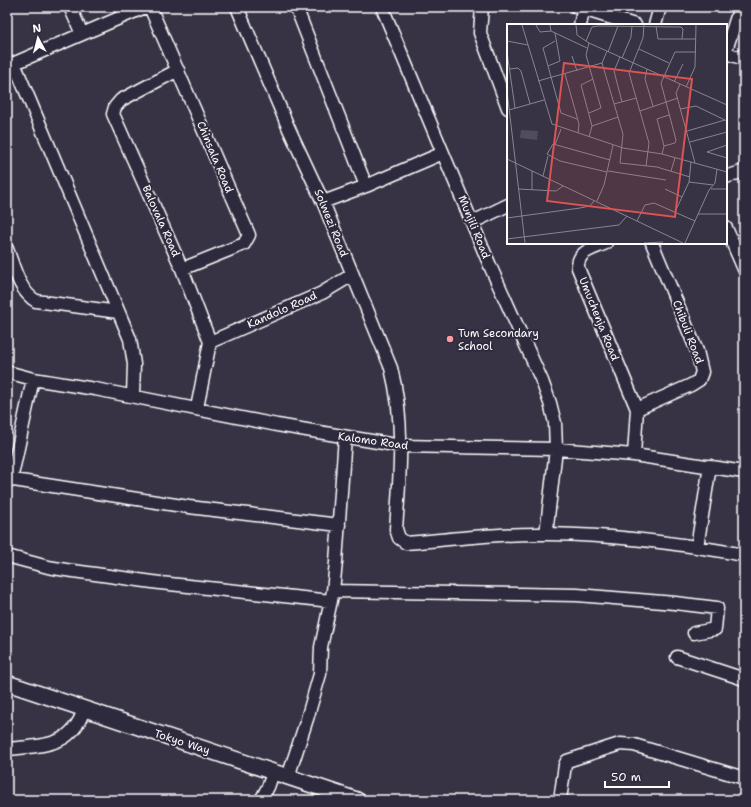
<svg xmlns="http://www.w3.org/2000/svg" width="751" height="807" font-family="'Shantell Sans',sans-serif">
	<rect width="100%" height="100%" fill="#373345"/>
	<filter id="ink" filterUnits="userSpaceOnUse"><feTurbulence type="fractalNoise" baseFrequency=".025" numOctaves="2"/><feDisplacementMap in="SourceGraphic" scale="8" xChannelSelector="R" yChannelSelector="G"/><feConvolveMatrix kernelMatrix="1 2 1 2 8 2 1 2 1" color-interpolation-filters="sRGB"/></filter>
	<g filter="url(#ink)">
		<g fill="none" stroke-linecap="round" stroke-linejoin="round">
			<defs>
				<path id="minor" d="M70,7L82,34
					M150,7L249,235L244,244L182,269
					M237,7L289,129L323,202L391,368C405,422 400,474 396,529L399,538L406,543C453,539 501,533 548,534C614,535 679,543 744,555
					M296,7L366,186
					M382,7L491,268L542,381L550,403L555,423L556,449L546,534
					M482,7L480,33L508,108
					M576,7L635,25
					M580,25L584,7
					M655,25L660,7
					M726,50L740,7
					M726,53L744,59
					M14,63L130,339L134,364L133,396
					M8,66L145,7
					M178,70L121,100L115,107L113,114L182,269L210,342L197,408
					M726,177L744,171
					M323,202L366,186L443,153
					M473,222L508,205
					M726,228L744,269
					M606,243C593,249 577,251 578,268L637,409L634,455
					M7,249C14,267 19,291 36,301L118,312
					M210,342L322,293L352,275
					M7,372L33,379L95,389L277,425L401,446L556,449L634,455L744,472
					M637,409L691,385L699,380L702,372L697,351L652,243
					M7,479L189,507L339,525
					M11,480L33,379
					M697,547L710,466
					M7,556L48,567L66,570L160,583L331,601
					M333,591L577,595L675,603L717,608L715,629L694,633
					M677,657L744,679
					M7,749C42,745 72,748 84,709
					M288,777L307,719L320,674L321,647L333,591L336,562L345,437
					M261,800L268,787L273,773
					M560,800L565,765L567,761L620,744L634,745L744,778"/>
				<path id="major" d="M7,683L357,800"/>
			</defs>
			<!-- minor casing -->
			<use href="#minor" stroke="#fff" stroke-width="15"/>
			<!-- major casing -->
			<use href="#major" stroke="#fff" stroke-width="18"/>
			<!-- minor -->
			<use href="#minor" stroke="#2f2a3d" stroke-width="12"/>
			<!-- major -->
			<use href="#major" stroke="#2f2a3d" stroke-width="15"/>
		</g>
	</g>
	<!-- markers -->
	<circle fill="#ff9aa2" stroke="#2f2a3d" stroke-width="1.5" cx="450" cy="339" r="4"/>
	<g text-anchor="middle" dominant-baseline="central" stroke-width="4" stroke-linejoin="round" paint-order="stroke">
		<!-- street labels -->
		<g font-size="11" fill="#fff" stroke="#2f2a3d">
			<text transform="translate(215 157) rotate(67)">Chinsala Road</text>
			<text transform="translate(161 221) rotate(66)">Balovala Road</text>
			<text transform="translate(331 223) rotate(68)">Solwezi Road</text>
			<text transform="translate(474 227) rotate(68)">Munjili Road</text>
			<text transform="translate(282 310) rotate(-24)">Kandolo Road</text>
			<text transform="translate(599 319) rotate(68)">Umuchenja Road</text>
			<text transform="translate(688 332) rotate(69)">Chibuli Road</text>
			<text transform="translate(373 441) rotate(8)">Kalomo Road</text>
			<text transform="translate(182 742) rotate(18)">Tokyo Way</text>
		</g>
		<!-- poi labels -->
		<g font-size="11" fill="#fff" stroke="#2f2a3d" text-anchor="start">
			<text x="458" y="333">Tum Secondary<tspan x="458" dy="13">School</tspan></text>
		</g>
	</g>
	<!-- overview -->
	<g transform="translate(507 24)">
		<rect width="220" height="220" fill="#373345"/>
		<path d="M14,106L31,107L30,116L13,114Z" fill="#514c5c"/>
		<path fill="none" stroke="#87858f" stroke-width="1" d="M15,1L45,100L116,124L155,130L220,148M29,1L33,8L44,7M43,1L44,7L80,24M69,1L70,11L82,19L220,81M137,1L136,14L122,49L142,119L139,142M149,2L151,15H189M0,17L21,21M48,17L36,24L54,89L70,95M79,17L85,3L91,2L174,3L176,5L175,15M132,25L162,39M0,28L8,84M101,28L111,2M65,32L70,47M113,33L107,47L115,78M115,34L124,13L125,2M95,39L116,110L113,139L150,143L183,153M41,42L53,37L48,9M3,45L11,44L14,47L23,80M140,45L138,55L146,82M58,50L72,100L71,109M31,57L95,39L100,27M167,58L176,40M173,60L169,69L188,139M179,63L188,43L189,1M0,67L18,219M107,80L129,74M173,85L189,82L220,97M2,86L37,76M133,87L171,74M82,89L94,84L79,31L82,19M85,102L111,93M180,107L218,96M82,113L85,102L74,61L86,55M183,118L220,108M48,121L54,105M220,121L200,128L220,134M157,122L168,119L169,116L154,59L168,28H189M155,130L157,122L150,95L162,91M0,135L176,219M25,147V166M101,147L159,156M164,147L168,134M100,148L53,137L40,130L46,120L103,136M36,152L41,132M182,158L206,161M11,165L49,167L56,162M158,165L175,173M204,165H220M90,177L97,161L106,121M168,188L182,158L184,138M191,190H220M0,194L73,184L83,182L87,177M130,197L138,181L147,179L188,197M0,215L112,201L120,192M137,219L156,218M178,219L202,166L208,159L210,145"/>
		<path fill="#de5353" fill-opacity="0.15" stroke="#de5353" stroke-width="2" d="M57,39L185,55L168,193L40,177Z"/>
		<rect width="220" height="220" fill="none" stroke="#fff" stroke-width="2"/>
	</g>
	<!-- margin -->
	<rect width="751" height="807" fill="none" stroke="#2f2a3d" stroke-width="24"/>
	<rect x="12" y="12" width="727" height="783" fill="none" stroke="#fff" stroke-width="1.5" filter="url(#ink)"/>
	<!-- north arrow -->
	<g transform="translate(38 38) rotate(353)" stroke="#2f2a3d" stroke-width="3" paint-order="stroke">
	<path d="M0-3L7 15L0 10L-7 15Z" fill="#ffffff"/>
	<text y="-6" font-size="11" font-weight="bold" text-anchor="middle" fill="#ffffff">N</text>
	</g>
	<!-- scale -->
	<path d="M605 781v6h64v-6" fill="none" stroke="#ffffff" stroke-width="2"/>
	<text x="611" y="781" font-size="12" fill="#ffffff" stroke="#2f2a3d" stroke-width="3" paint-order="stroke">50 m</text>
</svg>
